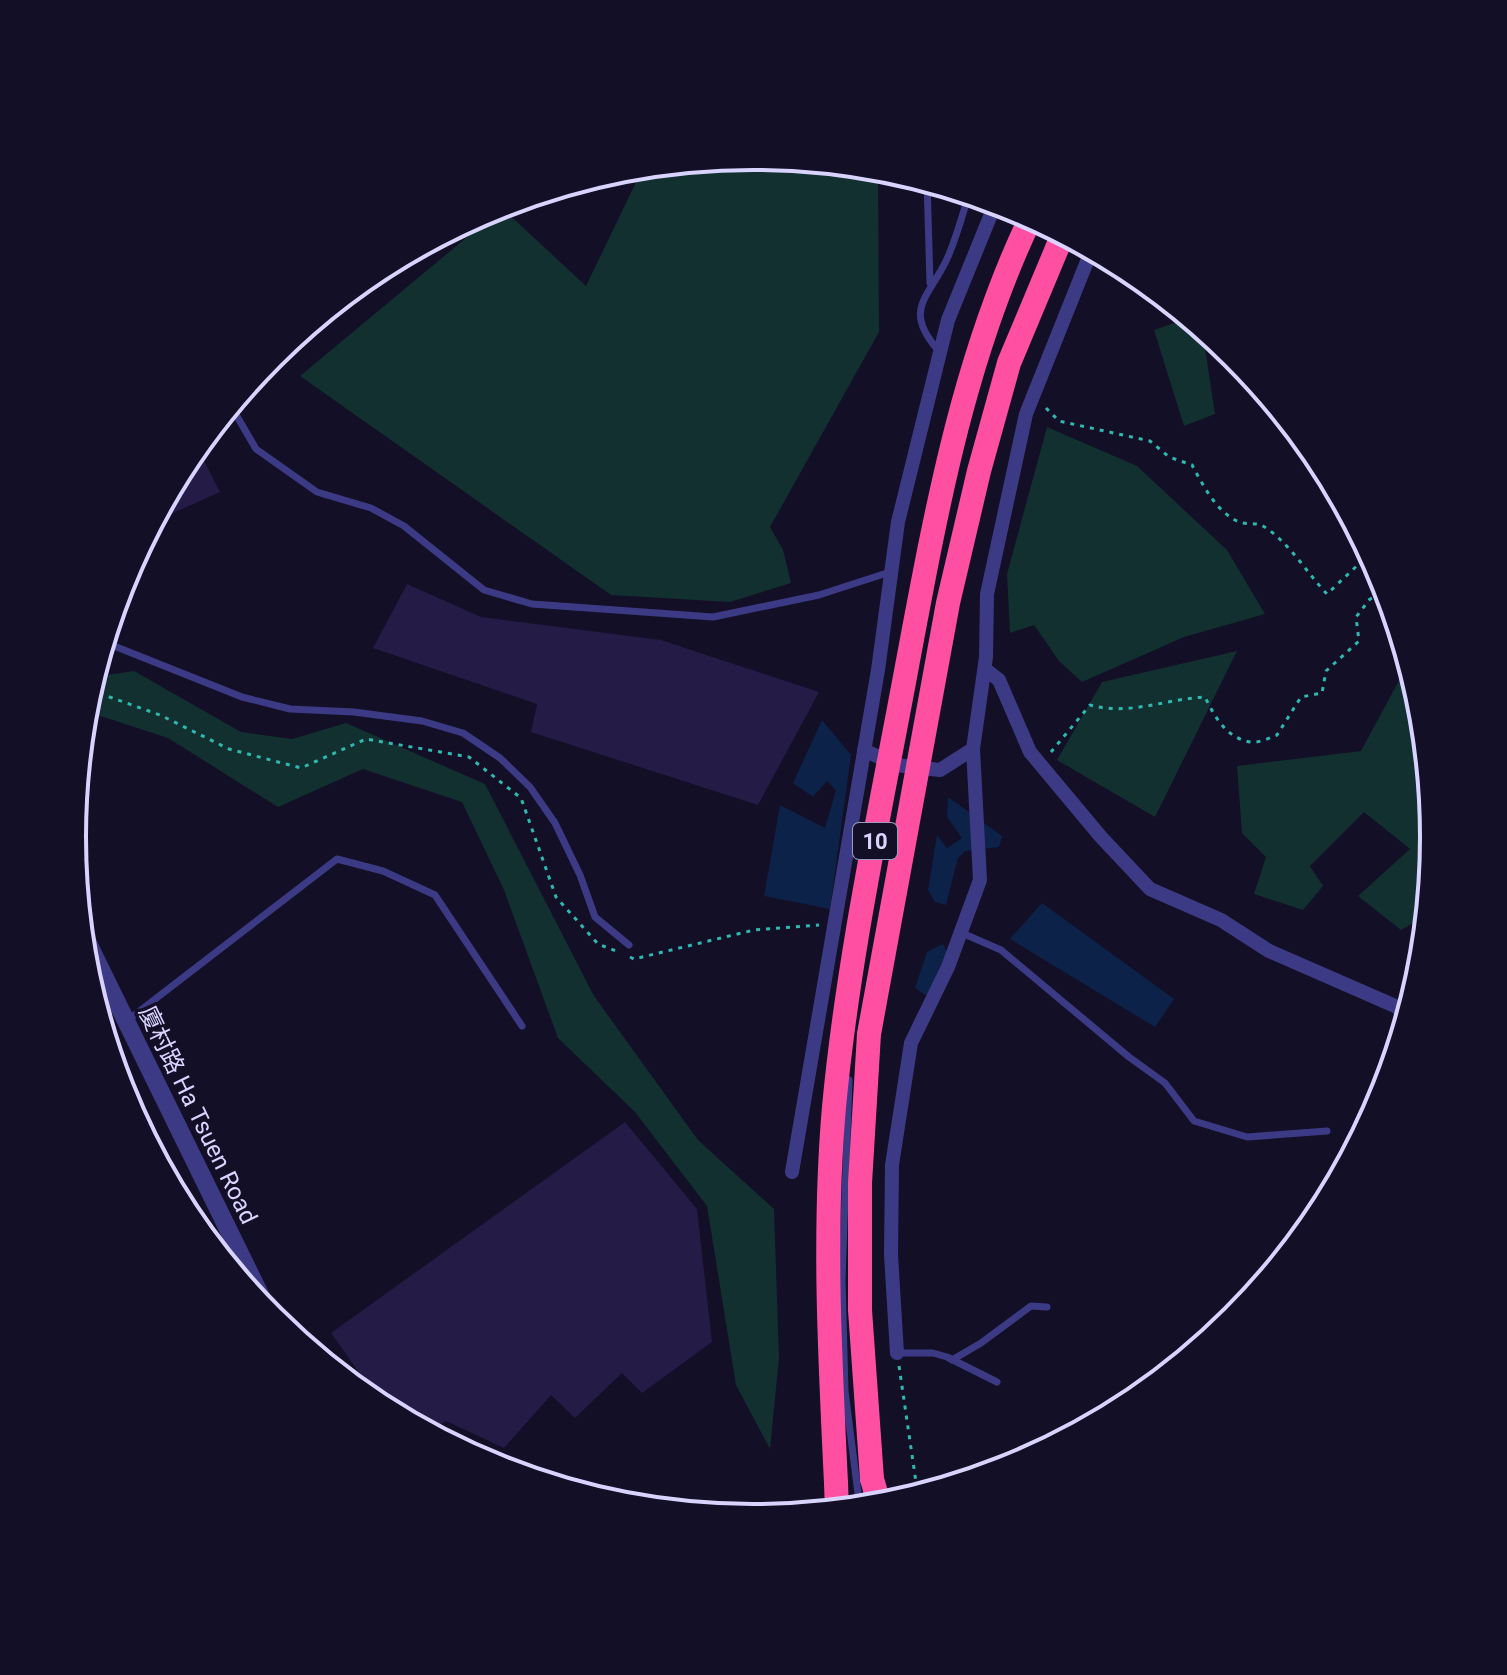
<svg xmlns="http://www.w3.org/2000/svg" width="1507" height="1675" font-family="Roboto,'Noto Sans SC',sans-serif">
	<rect width="100%" height="100%" fill="#130f26"/>
	<!-- green -->
	<path fill="#12302f" d="M754,156L878,168L879,332L770,527L783,550L791,583L730,602L611,595L300,376L502,208L586,286L640,174L635,168Z
		M1190,318L1202,328L1215,414L1184,426L1154,330Z
		M1047,427L1137,466L1227,550L1265,614L1184,637L1082,682L1059,661L1034,625L1010,633L1007,574Z
		M1237,651L1155,817L1057,760L1102,682Z
		M1409,662L1422,705L1435,838L1427,916L1401,930L1358,896L1410,849L1364,812L1310,866L1323,886L1303,910L1254,894L1266,857L1242,833L1237,766L1361,751Z
		M134,671L241,732L292,739L346,723L485,784L594,996L698,1140L774,1209L779,1358L770,1449L736,1385L707,1206L635,1112L558,1038L504,890L462,802L363,769L278,807L168,738L85,711L94,677Z"/>
	<!-- water -->
	<path fill="#0c2248" d="M822,720L851,755L830,909L764,896L780,805L825,828L836,790L827,781L813,797L793,783Z
		M948,797L1002,836L999,847L965,851L958,858L946,905L935,902L928,890L937,835L947,848L962,838L947,817Z
		M1042,903L1174,999L1155,1027L1010,939Z
		M943,944L954,965L943,992L925,995L915,988L927,952Z"/>
	<!-- building -->
	<path fill="#241b47" d="M197,447L220,492L153,522L187,458Z
		M407,584L481,617L661,640L819,692L758,805L531,732L537,704L373,648Z
		M625,1122L697,1209L712,1342L642,1393L622,1373L575,1418L551,1395L504,1448L446,1421L426,1432L385,1409L331,1333Z"/>
	<g fill="none" stroke-linecap="round" stroke-linejoin="round">
		<!-- path -->
		<path stroke="#2fb8b0" stroke-width="3" stroke-dasharray="4 6" stroke-linecap="butt" d="M1046,408L1059,421L1150,441L1169,457L1192,465C1203,485 1216,512 1239,522C1246,525 1256,522 1263,526C1288,541 1307,573 1327,594L1362,561H1375
			M90,690L160,715L229,749L301,768L366,739L469,757L521,798L556,897L598,944L616,951
			M1051,752L1090,705C1129,716 1165,699 1205,697C1214,716 1227,739 1251,742C1259,743 1270,738 1277,735L1301,697L1322,693L1326,671L1359,641L1356,617L1370,599L1388,591
			M630,957L634,959L754,930L819,925
			M899,1366L918,1496"/>
		<!-- service -->
		<path stroke="#3d3a85" stroke-width="7" d="M927,181L930,283
			M938,350C903,310 928,298 946,261C956,240 962,216 969,194
			M231,406L256,449L317,492L371,508L404,526L484,590L532,604L713,617L819,595L890,572
			M104,642L242,697L290,709L354,712L422,721L463,733L500,758L530,787L555,823L580,875L595,917L629,945
			M962,933L1001,950L1129,1057L1165,1083L1194,1121L1247,1137L1327,1131
			M92,992L106,985
			M128,1020L337,859L383,871L435,895L522,1026
			M849,1080L842,1280L845,1391L860,1509
			M897,1353H933L947,1357L997,1382
			M952,1360L981,1343L1031,1306L1047,1307"/>
		<!-- minor -->
		<path stroke="#3d3a85" stroke-width="14" d="M985,669L999,680L1030,752L1101,837L1150,889L1221,920L1269,951L1395,1006L1408,1016
			M864,750L896,765L940,770L973,749
			M792,1172L878,670L898,522L948,320L996,202
			M897,1353L891,1255L892,1165L911,1043L948,967L980,880L973,749L986,657L987,594L1026,414L1092,249"/>
		<!-- tertiary -->
		<path stroke="#3d3a85" stroke-width="18" d="M81,929L273,1321"/>
		<!-- motorway -->
		<path stroke="#ff4fa3" stroke-width="24" d="M872,1479L880,1507
			M836,1483L837,1511"/>
		<!-- motorway-bridge -->
		<path stroke="#ff4fa3" stroke-width="24" d="M872,1479L860,1310V1183L869,1034L948,603L979,471L1009,363L1063,234
			M836,1483C830,1358 823,1233 834,1107C848,958 880,812 907,666C936,512 963,359 1031,217"/>
	</g>
	<g text-anchor="middle" dominant-baseline="central" stroke-width="7" stroke-linejoin="round" paint-order="stroke">
		<!-- shield labels -->
		<rect fill="#130f26" stroke="#9e99be" stroke-width="2" x="853" y="823" width="44" height="36" rx="6"/>
		<g font-size="22" font-weight="bold" fill="#d9d4ff">
			<text x="875" y="841">10</text>
		</g>
		<!-- street labels -->
		<g font-size="24" fill="#d9d4ff" stroke="#130f26">
			<text transform="translate(198 1115) rotate(64)">廈村路 Ha Tsuen Road</text>
		</g>
	</g>
	<!-- crop -->
	<path d="M0 0H1507V1675H0ZM86 837a667 667 0 1 1 1334 0a667 667 0 1 1-1334 0Z" fill="#130f26" fill-rule="evenodd"/>
	<path fill="none" stroke="#d9d4ff" stroke-width="4" d="M86 837a667 667 0 1 1 1334 0a667 667 0 1 1-1334 0Z"/>
</svg>
